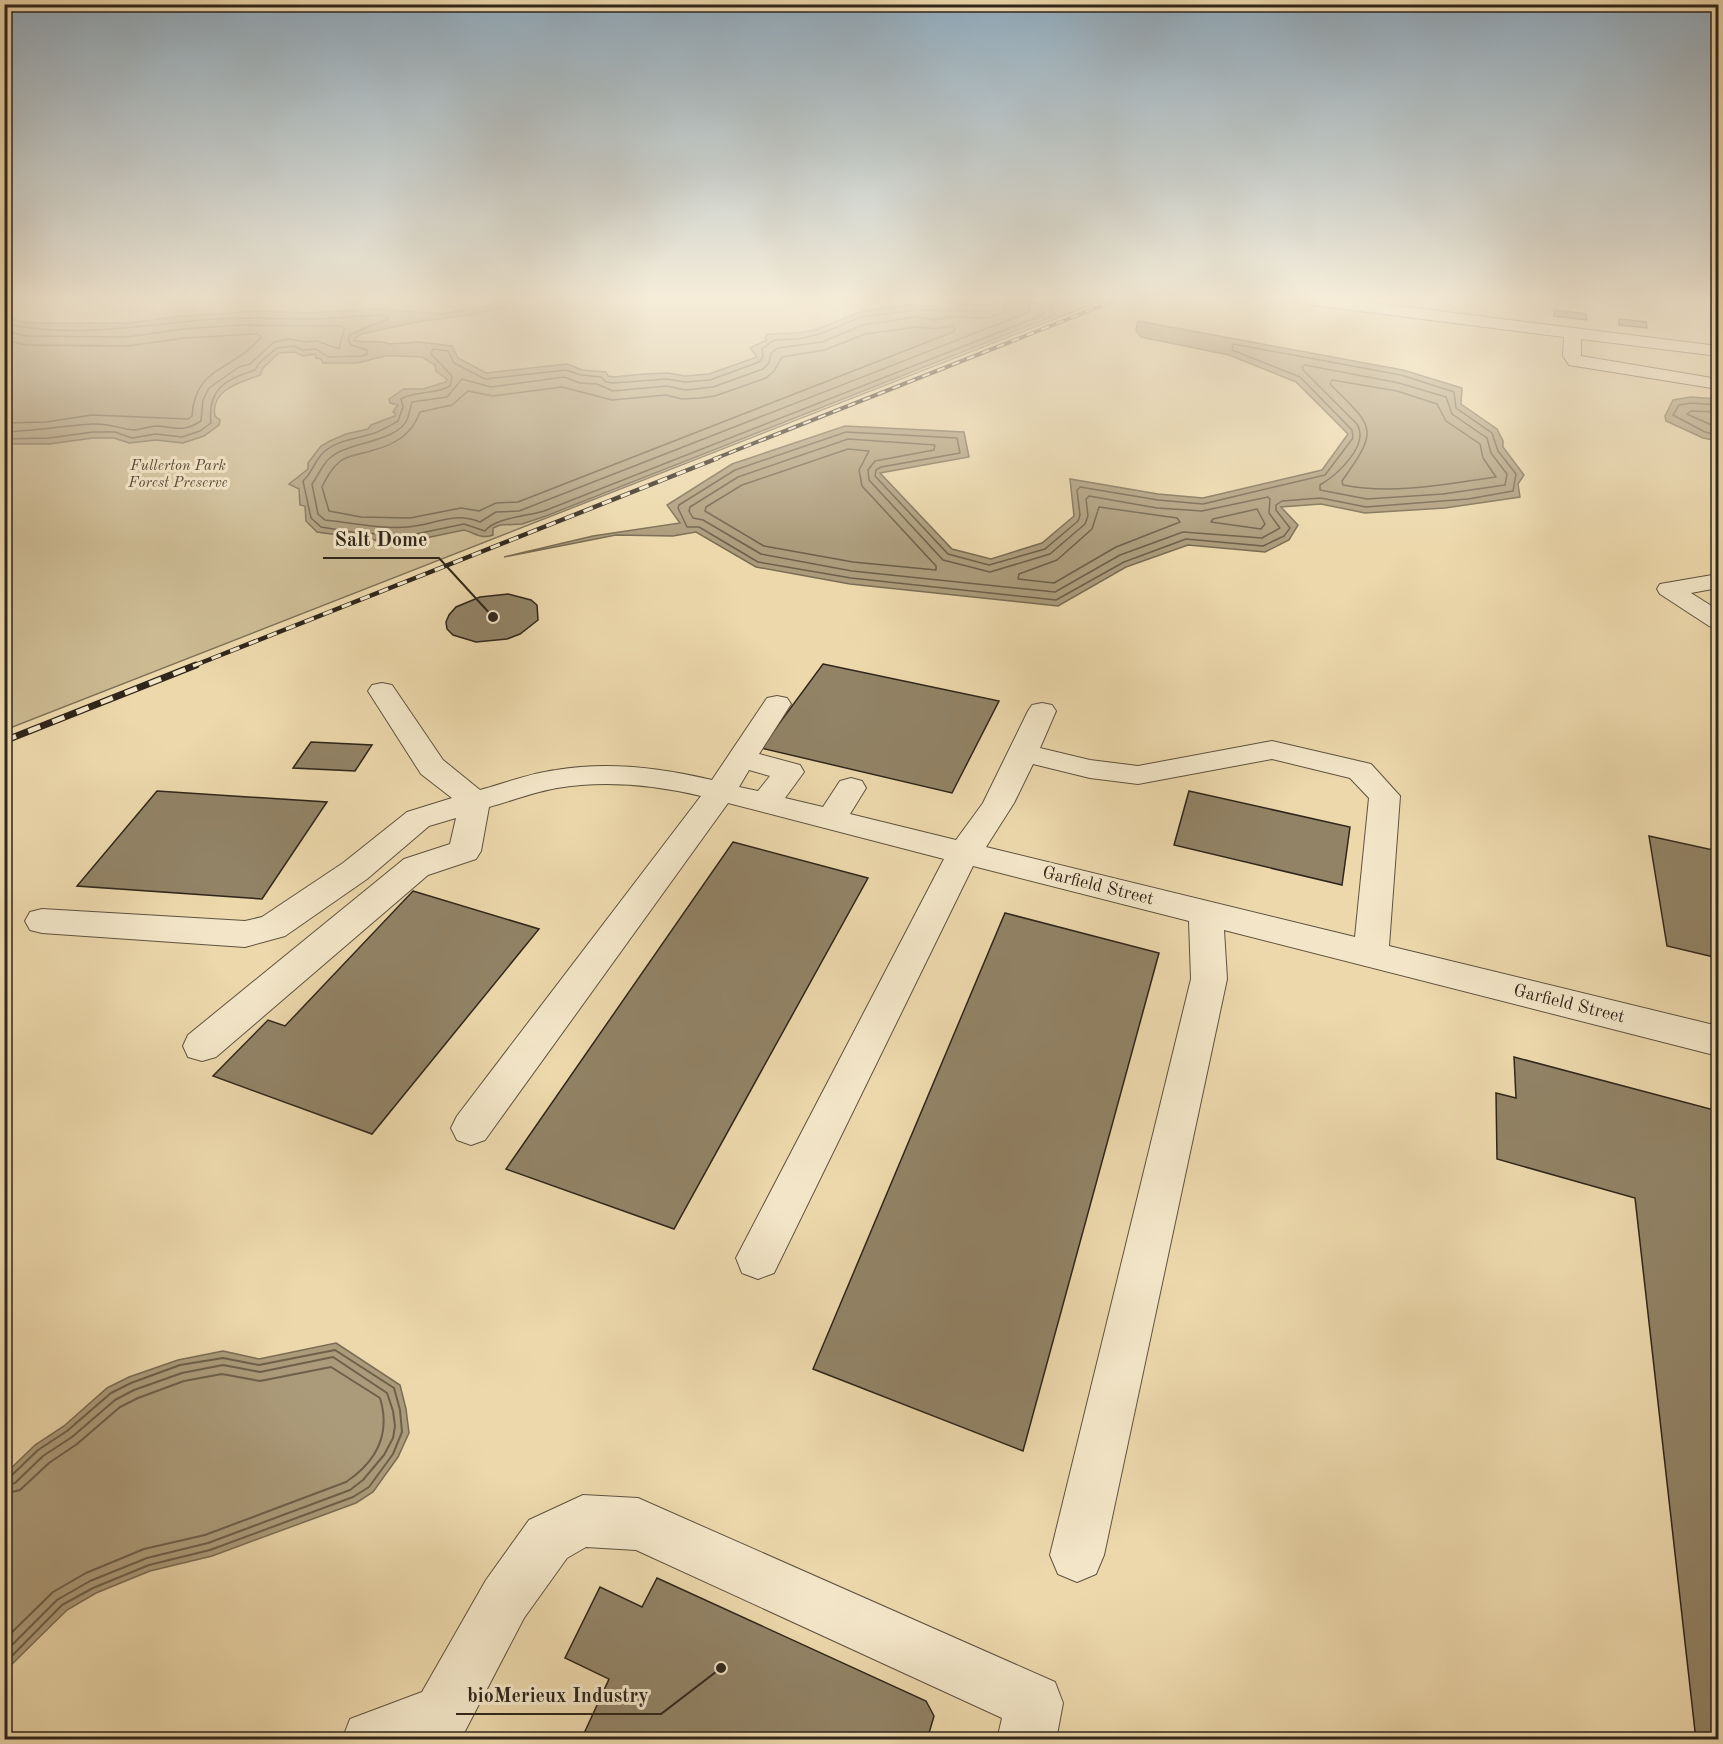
<svg xmlns="http://www.w3.org/2000/svg" width="1723" height="1744" font-family="'Old Standard TT',serif">
	<rect width="100%" height="100%" fill="#ecd8ab"/>
	<filter id="stains"><feTurbulence type="fractalNoise" baseFrequency=".00333" numOctaves="4"/><feColorMatrix values="0 0 0 0 .2 0 0 0 0 .09 0 0 0 0 .02 0 0 0 .5 -.17"/></filter>
	<radialGradient id="worn" r=".72"><stop offset=".6" stop-color="#630" stop-opacity="0"/><stop offset="1" stop-color="#630" stop-opacity=".3"/></radialGradient>
	<!-- green -->
	<path fill="#ccba93" stroke="#7e7057" stroke-width="1.5" d="M5,300H1103L5,730Z"/>
	<!-- water -->
	<path fill="#ac9b7a" stroke="#7a6c54" stroke-width="1.5" d="M506,300H515L499,308L471,315L423,321L361,334L354,340C366,344 377,339 389,344L419,342L452,346L458,358L486,373L567,364L582,370L606,372L608,376L614,377L644,374L668,373L685,376L709,374L757,357L750,348L767,340L765,338L768,334L798,333L818,329L860,312L911,304L935,306L946,303L988,305L1003,300H1023L1052,307L1056,315L546,516L522,524L500,525L493,528V535C480,540 474,532 464,530L411,541H382L317,532L306,521L305,506L300,505L299,489L289,484L308,469V463L321,446L330,441L346,434L368,429L371,425L395,416V413L393,412L398,405L390,403L389,399L404,389H423L446,382L447,379L436,371L435,365L422,357L398,356H385L357,363H323L321,359L316,358L315,354L303,356L295,352L279,353L263,368L260,375C242,382 210,389 215,416L220,420L219,425L204,436L183,443L156,440L129,443L114,438H93L49,444H5V317L27,323H128L182,316L259,311L307,313L379,309L439,314L474,309Z
		M1138,321L1403,370L1462,388L1461,404L1497,429L1503,441V447L1524,475L1518,484L1520,497L1445,508L1365,513L1321,504L1281,507L1298,525L1289,540L1265,552L1188,545L1126,567L1058,606L850,584L756,567L696,532L673,536L616,535L504,557L593,536L680,523L667,505L732,464L845,426L964,432L969,457L880,473L952,549L991,559L1042,543L1074,516L1070,479L1158,494L1203,498L1322,470L1348,434L1296,382L1229,355L1141,337L1136,331Z
		M1691,397L1718,399V441L1703,438L1666,421L1665,416L1673,400Z
		M336,1343L400,1385L406,1409L409,1433L398,1457L373,1492L356,1503L212,1556L150,1571L96,1593L67,1610L5,1671V1474L35,1445L64,1426L107,1388L129,1377L178,1360L223,1351L259,1359Z"/>
	<g fill="none" stroke-linecap="round" stroke-linejoin="round">
		<!-- shore-far1 -->
		<path stroke="#6e604a" stroke-width="1.5" d="M1000,300L998,307L988,311L916,310L861,317L820,334L799,339L774,340L762,349L763,357L759,362L710,380L685,382L667,379L613,383L606,382L601,377L581,375L566,370L485,379L454,363L448,351L433,349L431,354L452,376L450,386C435,395 416,390 401,399L403,407L398,421C389,426 378,433 368,435C353,439 337,441 325,451C314,460 314,471 303,481L311,518L321,527L358,533L411,535L464,524L485,531C495,518 527,516 544,511L1043,315L1045,311L1038,306L1036,300
			M1008,300L1003,312L989,318L949,317L935,320L916,317L863,325L822,342L778,348L771,353L769,363L763,369L713,387L685,390L667,386L613,391L597,384L580,383L564,377L491,387L462,379L447,397L412,402C410,408 409,415 407,420C396,442 349,442 331,457C323,463 318,476 312,484L318,514L325,520C352,523 380,529 408,527C436,525 451,511 480,522L496,512L519,511L1029,312V300
			M4,323C70,340 147,324 214,319C245,317 276,319 306,319C331,319 356,316 380,315L390,318L349,335L348,340L351,345L367,350V354L362,356L328,357L316,349L302,350L294,346L277,348L259,363L255,370C226,379 207,389 211,423L200,431L182,437L156,434L132,438L115,432H93L49,438L4,439
			M953,326L955,329L953,332L518,502L496,503L479,511L461,508L410,518L361,517L329,511L322,487C327,477 332,467 342,460C352,454 363,454 374,450C396,444 412,434 420,412L452,405L468,391L493,396L562,387L612,400L666,395L682,399L700,398L715,396L766,378L774,371L782,357L825,350L865,334L917,327L935,329Z
			M4,331L27,336L128,337L183,329L241,325L341,326L344,329L339,349L317,341L305,342L289,339L274,342L250,364L239,367L209,388L203,400L201,421C182,433 177,427 157,426C149,426 141,430 134,430C120,429 109,423 92,424C63,426 34,431 4,432
			M4,340L27,345L128,346L184,338L258,334L261,337C234,371 195,365 192,416L188,419L92,415L46,422L4,423
			M1233,344L1401,375L1454,392L1456,408L1492,433L1498,451L1516,474L1513,491L1468,499L1366,507L1321,498L1282,501L1276,505V510L1290,528L1284,536L1263,546L1186,539L1124,562L1056,600L851,578L758,562L699,527H687L678,508L679,505L735,470L846,432L957,438L960,453L881,467L876,470L875,476L948,554L989,565L1045,549L1078,521L1080,515L1077,490L1080,487L1158,500L1203,504L1325,475L1353,438L1352,430L1300,377L1232,350Z
			M1305,365L1399,383L1446,397L1452,414L1487,438L1491,453L1507,474L1505,485L1443,494L1367,499L1320,490V485C1337,475 1370,445 1357,424L1303,370L1302,367Z
			M1332,380L1397,391L1437,404L1446,421L1480,444L1483,458L1496,477C1446,484 1393,495 1343,485L1342,481C1380,428 1374,428 1330,384Z
			M1718,405L1691,403L1679,405L1673,415L1705,432L1718,435
			M1718,412L1691,411L1687,414L1718,428
			M848,439L935,445L934,450L875,461L868,470L869,480L943,560L990,572L1050,554L1085,524L1088,516L1086,499L1089,496L1157,508L1202,511L1268,497L1270,499L1269,513L1280,528L1262,538L1183,532L1120,555L1055,592L852,571L761,554L703,520L693,518L689,511L690,507L738,477Z
			M848,449L869,451L859,470L862,486L936,566V570L853,562L764,546L705,511L706,507L742,485Z
			M1099,507L1177,518L1180,522L1116,547L1054,583L1018,579L1019,574L1057,560L1092,529Z
			M1257,509L1265,524L1261,529L1211,522L1213,519Z"/>
		<!-- shore -->
		<path stroke="#6e604a" stroke-width="2" d="M4,1478L11,1476L38,1450L67,1431L111,1393L131,1383L180,1365L223,1358L259,1365L335,1350L394,1388L400,1410L402,1432L393,1454L369,1487L353,1497L210,1550L149,1565L93,1588L62,1605L4,1664
			M4,1485L15,1483L43,1456L72,1437L115,1400L134,1390L182,1373L223,1365L260,1372L333,1357L387,1393L393,1411L395,1426L393,1438L384,1455L363,1480L350,1490L208,1543L147,1558L90,1581L57,1600L4,1653
			M4,1494L20,1490L49,1463L77,1444L120,1407L138,1398L184,1381L222,1374L260,1381L331,1367L380,1398C391,1434 377,1461 346,1482L205,1535L144,1549L86,1573L53,1592L4,1640"/>
	</g>
	<!-- building -->
	<path fill="#928366" stroke="#30261b" stroke-width="1.5" d="M1554,310L1586,314L1587,320L1554,316Z
		M1619,319L1646,322L1647,328L1619,325Z
		M508,594L531,600L537,605L538,620L520,634L507,639L476,642L453,635L447,629L446,622L449,615L456,607L480,597Z
		M823,664L999,701L952,793L761,748Z
		M311,742L372,745L355,771L293,768Z
		M157,791L327,802L262,899L77,886Z
		M1189,791L1350,827L1342,885L1174,845Z
		M1649,836L1718,851V958L1667,946Z
		M733,842L868,878L674,1229L506,1169Z
		M413,891L539,929L372,1134L213,1076L268,1020L285,1026Z
		M1005,913L1159,953L1023,1451L813,1369Z
		M1514,1057L1718,1111V1740H1696L1635,1198L1497,1159L1496,1093L1516,1098Z
		M657,1578L926,1701L934,1716L927,1740H581L609,1679L565,1658L600,1587L642,1607Z"/>
	<g fill="none" stroke-linecap="round" stroke-linejoin="round">
		<defs>
			<path id="minor" d="M1305,300H1351L1718,346V356L1581,339V356L1718,379V389L1569,365L1563,356L1564,337L1313,305Z
				M1718,574V588L1691,593L1718,610V629L1709,626L1660,594L1657,589L1660,584Z
				M382,683L392,685L443,760L480,790C505,783 531,773 556,770C609,761 662,768 712,780L767,698L777,696L787,698L791,704L759,754L800,765L804,772L785,798L823,807L840,781L851,778L862,781L866,788L850,814L956,840L983,803L1028,711L1032,705L1042,703L1052,705L1056,711L1040,748L1090,760L1138,766L1272,741L1371,764L1400,796L1389,946L1718,1026V1056L1224,930L1227,979L1104,1555L1096,1574L1077,1582L1058,1574L1050,1555L1191,979L1189,921L973,866L774,1273L758,1279L742,1273L736,1258L944,859L728,803L485,1140L471,1145L457,1140L451,1128L457,1116L701,796C655,785 604,780 557,788C534,792 511,801 489,807L481,851L476,859L428,875L216,1057L202,1061L188,1057L183,1046L188,1035L404,859L450,844L456,818L429,826L367,879L285,936L245,947L42,933L30,930L25,921L30,912L42,909L245,921L262,917L343,863L407,812L452,798L421,774L368,691L372,685ZM1272,759L1350,778L1369,798L1355,937L986,847L1014,803L1033,764L1090,778L1138,784ZM749,770L770,776L758,791L739,787Z
				M583,1495L638,1498L1055,1682L1063,1703L1056,1740H997L1002,1718L636,1550L586,1547L567,1558L524,1618L463,1735L451,1740H342L350,1719L422,1692L486,1580L529,1520Z"/>
		</defs>
		<!-- minor casing -->
		<use href="#minor" stroke="#5f523f" stroke-width="2"/>
		<!-- minor -->
		<use href="#minor" fill="#f3e6c8" fill-rule="evenodd"/>
		<defs>
			<path id="rail-far2" d="M714,459L1116,300"/>
			<path id="rail-far1" d="M193,666L718,458"/>
			<path id="rail" d="M4,741L196,665"/>
		</defs>
		<!-- rail-far2 casing -->
		<use href="#rail-far2" stroke="#30261b" stroke-width="4"/>
		<!-- rail-far1 casing -->
		<use href="#rail-far1" stroke="#30261b" stroke-width="4.5"/>
		<!-- rail casing -->
		<use href="#rail" stroke="#30261b" stroke-width="7"/>
		<!-- rail-far2 -->
		<use href="#rail-far2" stroke="#f3e6c8" stroke-width="2" stroke-dasharray="8" stroke-linecap="butt"/>
		<!-- rail-far1 -->
		<use href="#rail-far1" stroke="#f3e6c8" stroke-width="3" stroke-dasharray="10" stroke-linecap="butt"/>
		<!-- rail -->
		<use href="#rail" stroke="#f3e6c8" stroke-width="4.5" stroke-dasharray="13" stroke-linecap="butt"/>
	</g>
	<!-- sky -->
	<linearGradient id="sky" x2="0" y2="1"><stop stop-color="#90aabc"/><stop offset="0.55" stop-color="#f6edd9"/><stop offset="1" stop-color="#f6edd9" stop-opacity="0"/></linearGradient>
	<rect width="1723" height="544" fill="url(#sky)"/>
	<g text-anchor="middle" dominant-baseline="central" stroke-width="6" stroke-linejoin="round" paint-order="stroke">
		<!-- far-park labels -->
		<g font-size="15" font-style="italic" fill="#574b39" stroke="#f3e6c8">
			<text x="178" y="466">Fullerton Park<tspan x="178" dy="17">Forest Preserve</tspan></text>
		</g>
		<!-- street labels -->
		<g font-size="18" fill="#30261b" stroke="#f3e6c8">
			<text transform="translate(1098 886) rotate(14)">Garfield Street</text>
			<text transform="translate(1569 1004) rotate(14)">Garfield Street</text>
		</g>
	</g>
	<!-- callouts -->
	<path fill="none" stroke="#30261b" stroke-width="2" d="M493 617L439 558H323M721 1668L661 1714H456"/>
	<g fill="#30261b" stroke="#f3e6c8" stroke-width="2">
		<circle cx="493" cy="617" r="6"/>
		<circle cx="721" cy="1668" r="6"/>
	</g>
	<g font-size="20" text-anchor="middle" font-weight="bold" fill="#30261b" stroke="#f3e6c8" stroke-width="6" stroke-linejoin="round" paint-order="stroke">
		<text x="381" y="546">Salt Dome</text>
		<text x="558" y="1702">bioMerieux Industry</text>
	</g>
	<!-- margin -->
	<rect width="1723" height="1744" fill="none" stroke="#ecd8ab" stroke-width="24"/>
	<rect x="6" y="6" width="1711" height="1732" fill="none" stroke="#30261b" stroke-width="3"/>
	<rect x="12" y="12" width="1699" height="1720" fill="none" stroke="#30261b" stroke-width="1.5"/>
	<rect width="100%" height="100%" filter="url(#stains)"/>
	<rect width="100%" height="100%" fill="url(#worn)"/>
</svg>
